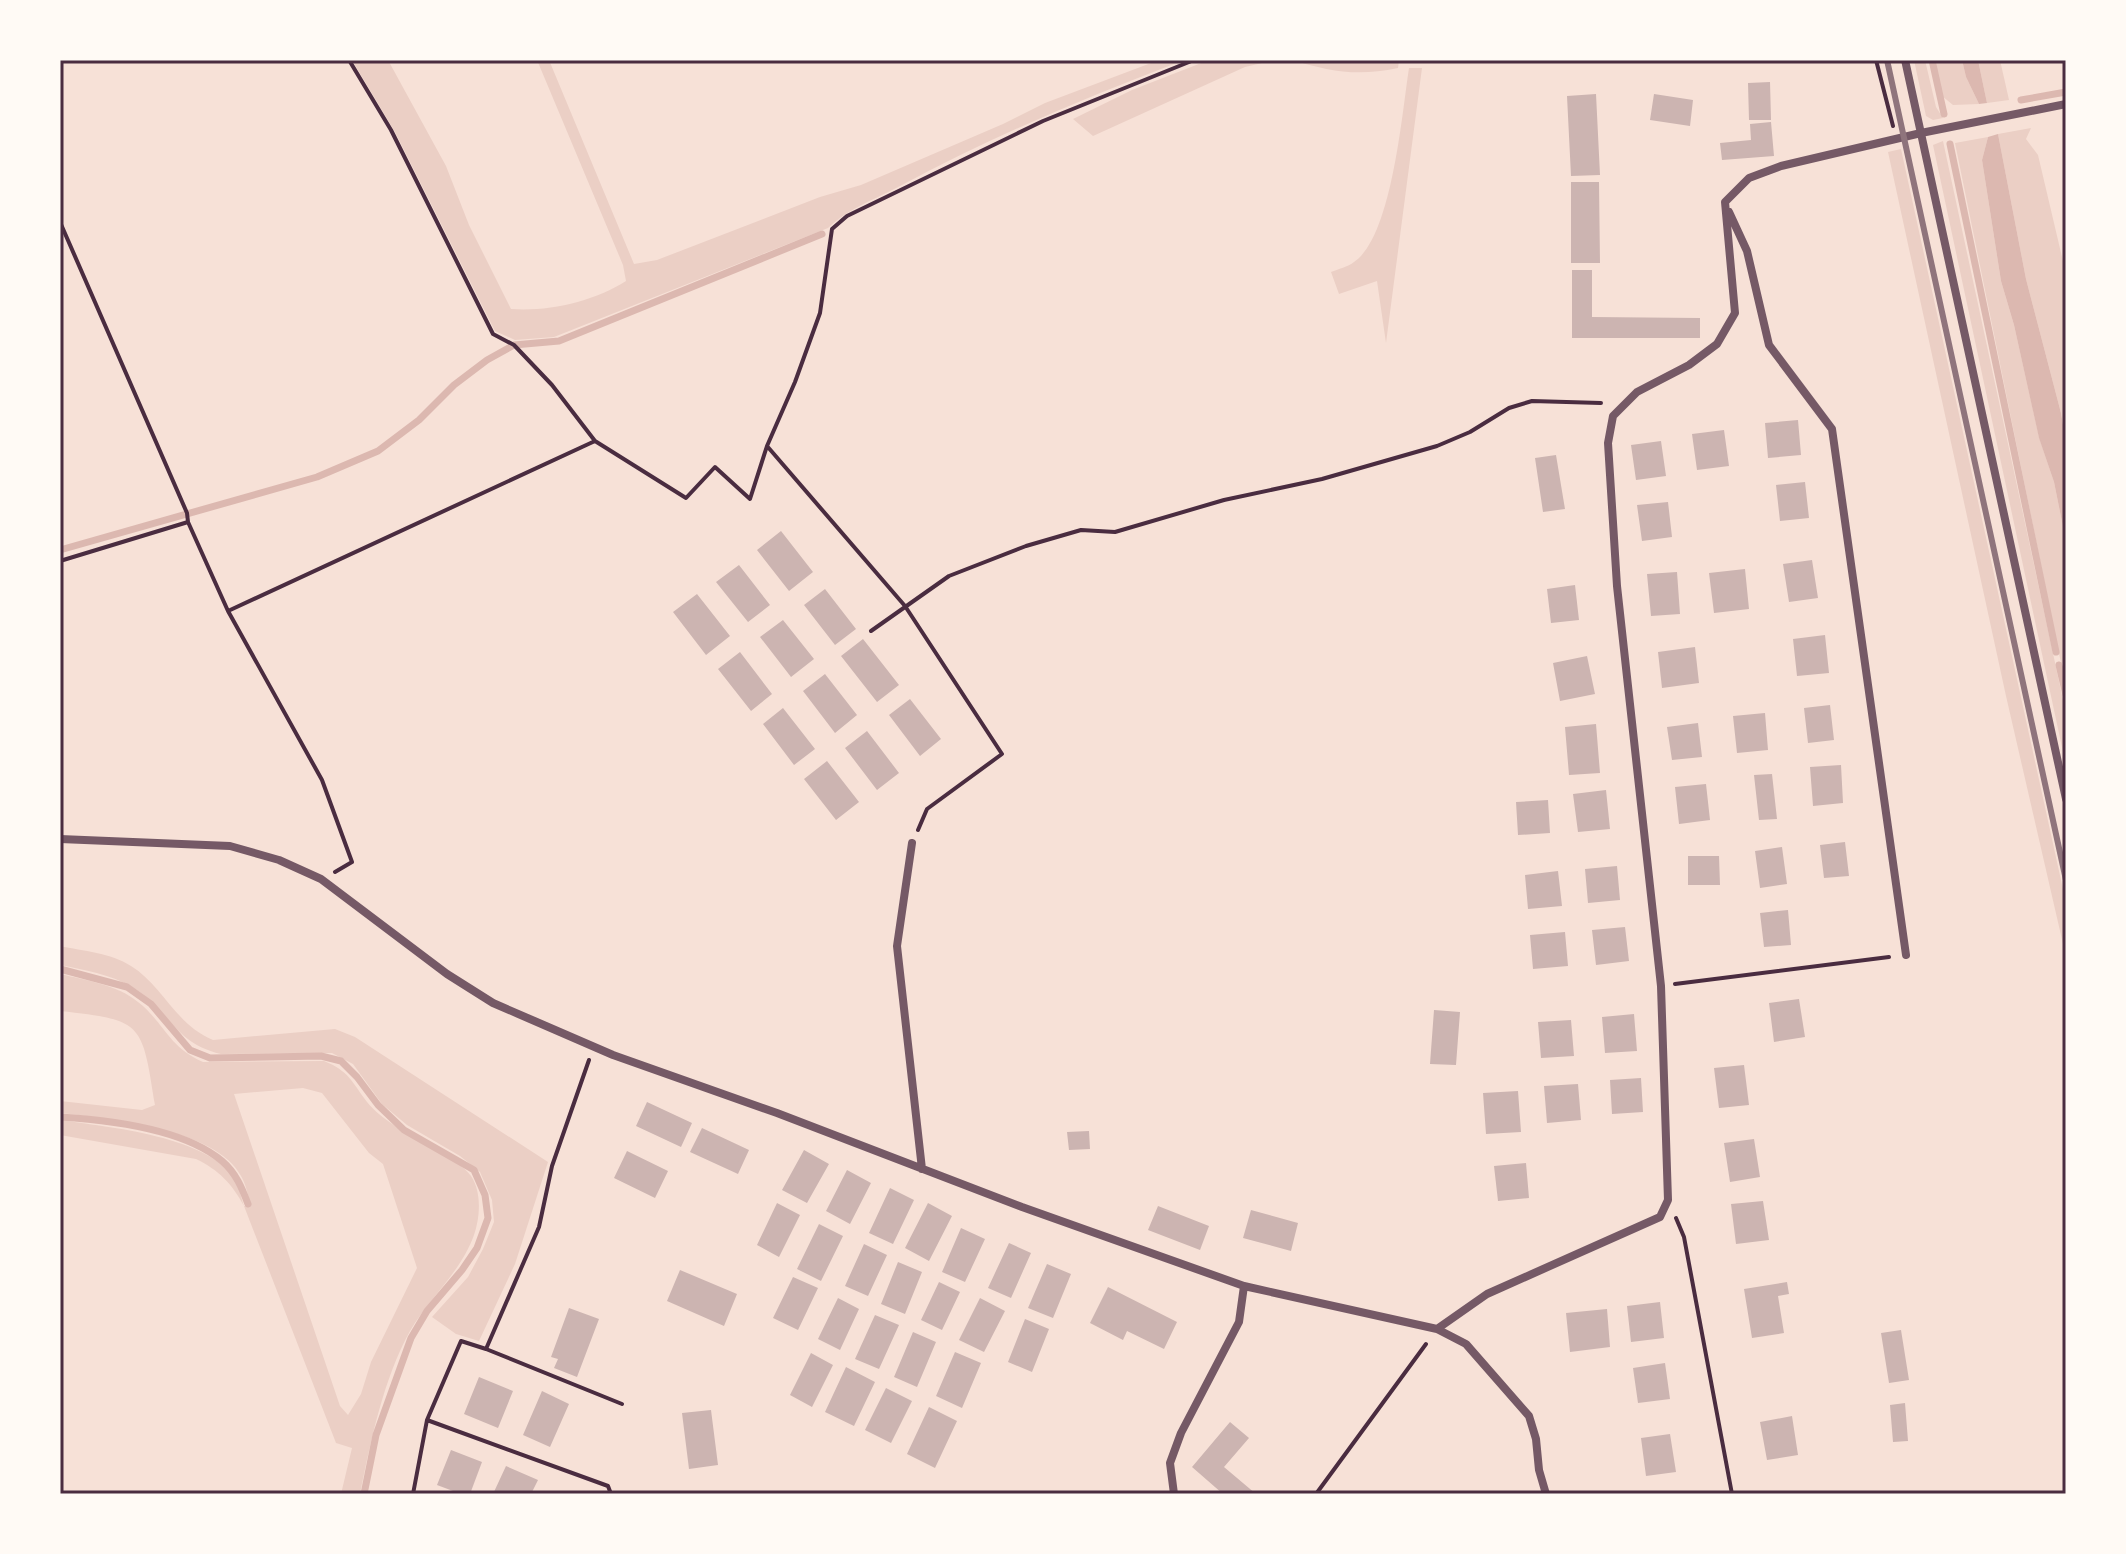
<svg xmlns="http://www.w3.org/2000/svg" width="2126" height="1554" font-family="'Source Sans 3',sans-serif">
	<rect width="100%" height="100%" fill="#f7e1d7"/>
	<!-- green -->
	<path fill="#ebcfc5" fill-rule="evenodd" d="M352,60H388L446,166L469,225L511,309C549,312 595,301 626,281L623,265L537,60H549L634,264L657,260L820,197L861,185L1003,124L1045,103L1159,60H1184C1088,97 992,136 902,185C876,199 849,208 828,228L554,337L515,340L495,331L395,132Z
		M1209,60H1275L1245,67L1093,136L1073,119L1132,90Z
		M1291,60H1399L1398,68C1356,77 1330,71 1291,60Z
		M1914,60H1925L1936,107L1943,118L1933,120L1926,116Z
		M1934,60H1962L1966,77L1979,104L1953,105L1942,96Z
		M1978,60H2000L2009,100L1987,103Z
		M1409,68H1422L1386,343L1377,281L1339,294L1331,272C1338,269 1348,267 1354,262C1392,237 1402,113 1409,68Z
		M2031,128L2026,139L2038,155L2066,274V442L2061,413L2026,279L1998,134Z
		M1988,137L1982,160L2001,281L2014,325L2039,437L2054,482L2066,542V665L2061,663L1955,143Z
		M1943,141L2066,714V766L1933,145Z
		M1901,149L2066,903V957L2006,696L1888,152Z
		M60,946C83,951 111,953 131,966C162,985 176,1025 213,1040L335,1029L355,1037L548,1162L515,1264L479,1341L456,1334L432,1317L468,1277L483,1249L494,1222L492,1200L480,1172L460,1156L407,1125L382,1104L353,1064L332,1053L221,1054C173,1043 170,1009 132,987C110,974 84,970 60,965Z
		M60,974C85,980 118,985 138,1002C164,1022 168,1047 203,1062L324,1061C349,1071 352,1082 367,1102C374,1111 385,1119 395,1126C413,1141 459,1158 471,1176C482,1192 480,1218 474,1235C461,1272 429,1298 410,1331C383,1380 371,1440 360,1494H341L352,1448L336,1443L244,1206C232,1184 219,1170 196,1159L60,1135V1120C106,1127 213,1136 236,1182C240,1189 241,1198 244,1206L251,1205C248,1196 246,1184 241,1176C217,1129 107,1118 60,1113V1101L142,1110L155,1105C142,1022 143,1020 60,1011ZM303,1088L322,1093L369,1153L383,1164L417,1268L371,1362L361,1394L348,1415L340,1406L234,1094Z"/>
	<!-- water -->
	<path fill="#dcb8b0" d="M1962,60H1978L1987,103L1979,104L1966,77Z
		M1998,134L2026,279L2061,413L2066,442V542L2054,482L2039,438L2014,325L2001,281L1982,160L1988,137Z"/>
	<g fill="none" stroke-linecap="round" stroke-linejoin="round">
		<!-- stream -->
		<path stroke="#dcb8b0" stroke-width="7" d="M1932,60L1944,114
			M2021,100L2066,92
			M1950,144L2056,652
			M60,550L317,477L378,451L419,420L454,385L487,360L514,345L559,341L822,234
			M2059,665L2066,695
			M60,969L127,987L151,1004L190,1050L210,1058L321,1056L341,1061L357,1077L378,1105L404,1130L474,1170L485,1195L488,1218L477,1248L462,1270L427,1311L411,1338L376,1435L364,1494
			M60,1117C109,1120 184,1129 222,1161C236,1173 242,1188 248,1204"/>
	</g>
	<!-- building -->
	<path fill="#ccb4b1" d="M1770,82L1771,120H1749L1748,83Z
		M1596,94L1600,175L1571,176L1567,96Z
		M1654,94L1693,100L1690,126L1650,120Z
		M1771,122L1774,156L1722,160L1720,143L1751,140L1750,124Z
		M1571,182H1599L1600,263H1571Z
		M1572,270H1592V317L1700,318V338H1572Z
		M1798,420L1801,455L1768,458L1765,423Z
		M1724,430L1729,466L1697,470L1692,434Z
		M1661,441L1666,476L1636,480L1631,445Z
		M1556,455L1565,509L1543,512L1535,458Z
		M1805,482L1809,518L1780,521L1776,485Z
		M1668,502L1672,537L1642,541L1637,505Z
		M781,531L813,572L789,591L757,550Z
		M1812,560L1818,598L1789,602L1783,564Z
		M739,565L770,605L748,622L716,582Z
		M1745,569L1749,609L1714,613L1709,573Z
		M1677,572L1680,614L1651,616L1647,574Z
		M1575,585L1579,620L1551,623L1547,589Z
		M825,589L856,629L835,645L804,605Z
		M697,594L730,636L706,655L673,612Z
		M783,620L814,659L791,677L760,637Z
		M1825,635L1829,673L1797,676L1793,639Z
		M863,639L899,685L877,702L841,656Z
		M1695,647L1699,683L1662,688L1658,652Z
		M740,652L772,694L751,711L718,669Z
		M1587,656L1595,694L1560,701L1553,663Z
		M825,674L857,715L835,733L803,691Z
		M910,699L941,739L920,756L889,715Z
		M1830,705L1834,740L1808,743L1804,708Z
		M783,708L815,749L794,765L763,724Z
		M1765,713L1768,750L1737,753L1733,716Z
		M1698,723L1702,757L1672,760L1667,727Z
		M1596,724L1600,773L1569,775L1565,727Z
		M867,731L899,773L877,790L845,748Z
		M827,761L859,802L836,820L804,779Z
		M1841,765L1843,803L1813,806L1810,767Z
		M1772,774L1777,819L1759,820L1754,775Z
		M1706,784L1710,820L1679,824L1675,787Z
		M1606,790L1610,829L1578,832L1573,794Z
		M1548,800L1550,833L1518,835L1516,802Z
		M1845,842L1849,876L1824,878L1820,845Z
		M1782,847L1787,884L1760,888L1755,851Z
		M1688,856H1719L1720,885H1688Z
		M1617,866L1620,900L1588,903L1585,869Z
		M1558,871L1562,906L1528,909L1525,875Z
		M1788,910L1791,945L1764,947L1760,913Z
		M1625,927L1629,961L1596,965L1592,930Z
		M1565,932L1568,966L1533,969L1530,935Z
		M1799,999L1805,1037L1774,1042L1769,1003Z
		M1434,1010L1460,1012L1456,1065L1430,1064Z
		M1634,1014L1637,1051L1605,1053L1602,1017Z
		M1571,1020L1574,1056L1541,1058L1538,1022Z
		M1744,1065L1749,1105L1719,1108L1714,1068Z
		M1641,1078L1643,1112L1612,1114L1610,1080Z
		M1578,1084L1581,1120L1547,1123L1544,1086Z
		M1518,1091L1521,1132L1486,1134L1483,1093Z
		M647,1102L692,1123L681,1147L636,1126Z
		M702,1128L749,1150L738,1174L690,1152Z
		M1089,1131L1090,1149L1069,1150L1067,1132Z
		M1754,1139L1760,1177L1730,1182L1724,1143Z
		M804,1150L829,1164L807,1203L782,1190Z
		M627,1151L668,1171L655,1198L614,1178Z
		M1526,1163L1529,1198L1498,1201L1494,1166Z
		M847,1170L871,1183L850,1224L826,1211Z
		M890,1188L914,1200L893,1244L869,1233Z
		M1763,1201L1769,1240L1736,1244L1731,1204Z
		M777,1203L800,1215L779,1257L757,1245Z
		M928,1203L952,1216L929,1261L905,1248Z
		M1158,1206L1209,1226L1200,1250L1148,1230Z
		M1251,1210L1298,1223L1291,1251L1243,1238Z
		M819,1224L843,1236L821,1281L797,1269Z
		M961,1228L985,1239L965,1282L942,1272Z
		M1009,1243L1031,1253L1011,1298L988,1288Z
		M864,1244L887,1255L868,1296L845,1286Z
		M898,1262L922,1272L905,1314L881,1304Z
		M1047,1264L1071,1274L1053,1318L1028,1308Z
		M680,1270L737,1294L724,1326L667,1301Z
		M793,1277L818,1288L798,1330L773,1318Z
		M939,1282L960,1292L942,1330L921,1320Z
		M1787,1282L1789,1294L1778,1296L1784,1333L1752,1338L1744,1289Z
		M1108,1287L1177,1322L1164,1349L1127,1331L1123,1340L1090,1323Z
		M838,1298L859,1309L840,1350L818,1339Z
		M980,1298L1005,1311L984,1352L959,1340Z
		M1660,1302L1664,1338L1631,1342L1627,1306Z
		M569,1308L599,1319L577,1377L554,1368L558,1359L551,1357Z
		M1607,1309L1610,1347L1570,1352L1566,1313Z
		M875,1315L899,1325L879,1369L855,1359Z
		M1025,1319L1049,1329L1032,1372L1008,1362Z
		M1901,1330L1909,1380L1889,1383L1881,1333Z
		M913,1332L936,1342L917,1387L894,1377Z
		M955,1352L981,1363L962,1408L936,1396Z
		M811,1353L833,1365L812,1407L790,1395Z
		M1665,1363L1670,1399L1638,1403L1633,1368Z
		M846,1367L875,1382L854,1426L825,1412Z
		M479,1377L513,1391L498,1428L464,1414Z
		M886,1388L912,1401L891,1443L865,1430Z
		M542,1391L569,1404L550,1447L523,1435Z
		M1905,1403L1908,1441L1893,1442L1890,1405Z
		M929,1407L957,1421L935,1468L907,1454Z
		M711,1410L718,1465L689,1469L682,1413Z
		M1792,1416L1798,1455L1767,1460L1760,1422Z
		M1230,1422L1249,1438L1224,1467L1256,1494H1223L1192,1467Z
		M1670,1434L1676,1472L1646,1476L1641,1438Z
		M451,1450L482,1462L470,1494H461L437,1485Z
		M506,1466L538,1480L531,1494H493Z"/>
	<g fill="none" stroke-linecap="round" stroke-linejoin="round">
		<!-- path -->
		<path stroke="#4a2c40" stroke-width="4" d="M349,60L391,130L493,334L514,345L552,385L595,441L686,498L715,467L750,499L767,446L905,606L1002,754L927,809L918,830
			M1876,60L1893,126
			M60,222L187,513L188,522
			M767,446L795,382L820,313L832,229L847,216L1043,121L1194,60
			M60,561L188,522L228,611
			M871,631L949,576L1026,546L1081,530L1115,532L1224,500L1322,479L1437,446L1470,432L1509,408L1532,401L1601,403
			M335,872L352,862L322,780L228,611L595,441
			M1675,984L1889,957
			M1676,1218L1684,1237L1732,1494
			M486,1349L622,1404
			M427,1420L608,1486L611,1494
			M413,1494L427,1420L461,1341L486,1349L539,1227L552,1166L589,1060
			M1316,1494L1426,1344"/>
		<!-- minor -->
		<path stroke="#755966" stroke-width="8" d="M1905,60L2066,799
			M1729,212L1747,251L1769,345L1832,429L1906,955
			M60,839L230,846L279,860L321,879L447,974L493,1003L613,1055L777,1113L1022,1207L1244,1286L1437,1329L1466,1344L1529,1416L1536,1439L1539,1470L1546,1494
			M912,843L897,946L922,1169
			M1437,1329L1487,1294L1660,1217L1668,1200L1661,986L1617,586L1608,443L1613,416L1637,392L1689,365L1717,344L1735,313L1725,202L1749,178L1781,166L1921,133L2066,104
			M1174,1494L1170,1463L1181,1433L1239,1322L1244,1286"/>
		<!-- rail -->
		<path stroke="#8f747c" stroke-width="6" d="M1887,60L2066,880"/>
	</g>
	<!-- border -->
	<rect width="2126" height="1554" fill="none" stroke="#fffaf5" stroke-width="124"/>
	<rect x="62" y="62" width="2002" height="1430" fill="none" stroke="#4a2c40" stroke-width="3"/>
</svg>
